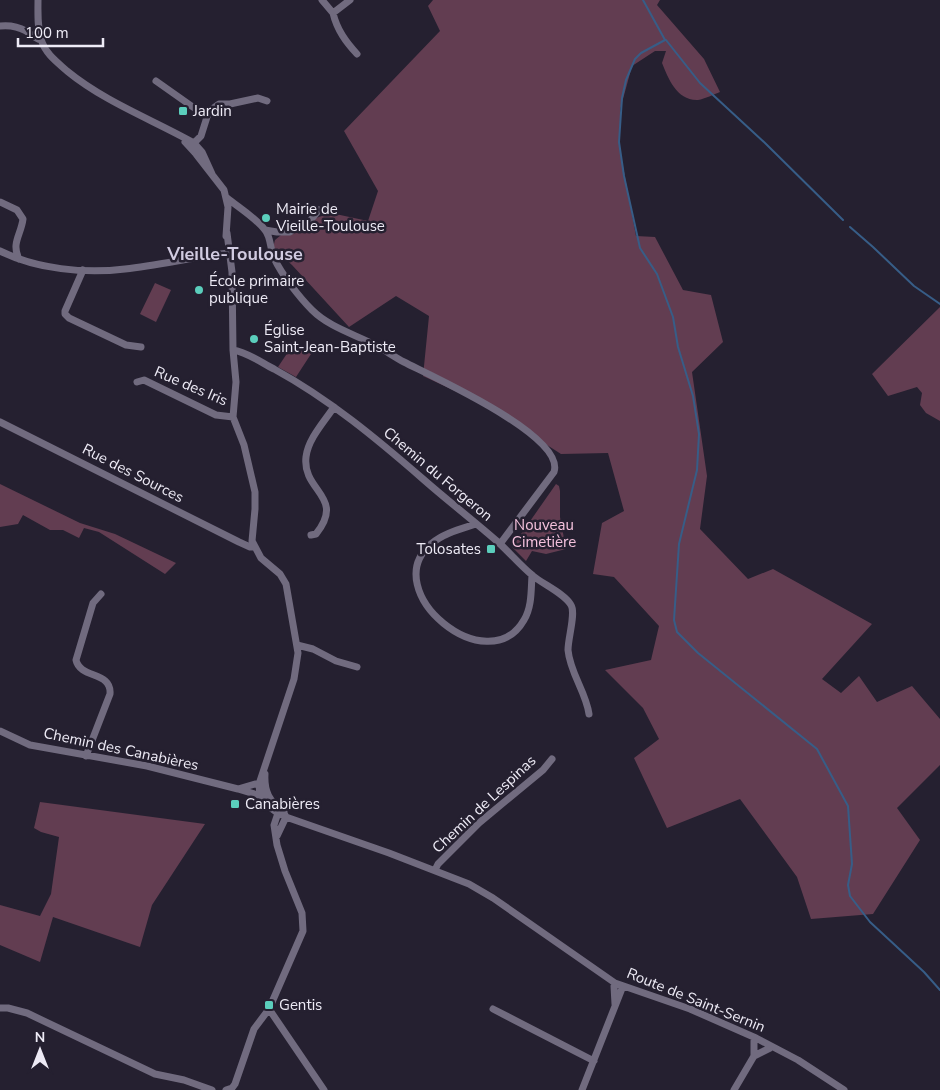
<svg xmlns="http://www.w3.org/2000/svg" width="940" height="1090" font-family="'Nunito Sans',sans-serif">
	<rect width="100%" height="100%" fill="#252030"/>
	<!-- green -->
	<path fill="#623d51" d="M433,0H660L657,5L704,59L720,92C714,94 705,99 698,100C677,101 668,78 662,63L666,51H655L632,66L620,110V150L636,236L655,237L683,290L711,295L723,342L692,372L707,476L700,529L748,579L773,569L872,624L822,679L841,693L859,676L877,702L912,686L940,719V765L897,808L920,840L873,914L811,919L797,877L740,799L667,828L634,758L659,739L643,708L605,670L651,660L659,626L614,577L593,574L602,523L624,511L608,453L561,454L483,404L423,376L429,316L396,296L349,327L292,265L273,248L275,240L292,226L331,213L368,221L378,191L344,131L440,31L428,6Z
		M155,283L171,290L156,322L140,314Z
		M940,307V421L926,413L920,405L922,393L917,387L888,396L872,374Z
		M294,343L311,354L296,377L278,367Z
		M0,484L80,523L115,534L176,563L165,574L99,532L84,528L79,538L63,530H50L23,515L18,524L0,527Z
		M556,484L559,486L560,491V517L566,549L546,554L532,551L526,561L512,547Z
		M40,802L205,824L152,905L140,947L53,917L40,962L0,945V905L40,916L51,894L59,837L41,832L34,828Z"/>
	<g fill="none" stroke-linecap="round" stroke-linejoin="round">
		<!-- stream -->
		<path stroke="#375d87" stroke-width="2" d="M643,0L665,40L641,53L635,59L626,80L622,98L619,142L624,176L640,248L657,274L673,317L678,347L693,396L699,434L697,470L679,544L674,620L677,632L698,653L817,749L848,806L852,864L848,885L850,896L870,922L924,972L940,990
			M666,40L700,83L765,143L843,220
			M850,227L873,247L914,286L940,304"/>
		<!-- minor -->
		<path stroke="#716b7f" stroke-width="7" d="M38,0C38,13 37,29 42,42C46,54 57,62 67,71C105,102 151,119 194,143L202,152L212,174
			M322,0L333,13L350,0
			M333,13C337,30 346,42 357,54
			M0,26C9,25 17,26 26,31C31,34 34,38 41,40
			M156,81L207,117
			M185,142L196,154L224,190L228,207L226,236
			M191,146L201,136L207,117L212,109L219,104H230L258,98L267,101
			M227,198C238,207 256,218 265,230C271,237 270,249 274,258C282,275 299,297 312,310C329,327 354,334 375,345C385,350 394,357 404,362C431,376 566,436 554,472L500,544
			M0,202L17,210L23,219C21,235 11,243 19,259
			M265,230L277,232H290L297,227L308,223L319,210
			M227,233L232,272L233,350L236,382L233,417L244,445L255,492V509L252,541L261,558L280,574L286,584L298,653L294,679L259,784C259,802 271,810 286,817L389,853L469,884L493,898L615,983L690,1009L756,1038L798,1060L844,1090
			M0,251C37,269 84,274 125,269C160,265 194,257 229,253
			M83,270L65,311V314L69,318L126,345L141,347
			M233,350C247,352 262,363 274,369C329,399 377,439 423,479C448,501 474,521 499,543C510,553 520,565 532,575C542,584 564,593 571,605C576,613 568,638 568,650C570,673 586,692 589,714
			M137,382L144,380L216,415L233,417
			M0,422L239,542L250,547H254
			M476,524C461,529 444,533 431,544C376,591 488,683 524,620C532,607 531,590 532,575
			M311,535L316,534C346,496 302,492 306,457C308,439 324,422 334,407
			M297,645L313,649L336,661L357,667
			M0,731L30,745L147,766L238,789
			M86,756L110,694C112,671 80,679 76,660L93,603L101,594
			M265,774C264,791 269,802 284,811
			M262,785L255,784L238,789L258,795L264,793
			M435,870L438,864L479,823L543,770L552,759
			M615,1004L614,986L615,983
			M0,1008H8L27,1013L155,1074L184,1080L212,1090
			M269,1009L324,1090
			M493,1009L594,1061
			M754,1056V1041L756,1038
			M226,1090L232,1088L235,1084L254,1029L269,1009L303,931L302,913L285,871L277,845L274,825L278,813L283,811L286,817L277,836
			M582,1090L623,986
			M734,1090L754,1056L770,1048L771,1046"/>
	</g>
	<!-- markers -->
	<g fill="#5bcebc" stroke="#252030" stroke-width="2">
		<rect x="178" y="106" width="10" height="10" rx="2.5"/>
		<circle cx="266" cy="218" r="5"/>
		<circle cx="199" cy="290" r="5"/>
		<circle cx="254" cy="339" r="5"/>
		<rect x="486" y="544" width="10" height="10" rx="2.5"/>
		<rect x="230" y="799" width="10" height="10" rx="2.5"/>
		<rect x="264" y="1000" width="10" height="10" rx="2.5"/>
	</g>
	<g text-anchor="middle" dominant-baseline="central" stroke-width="5" stroke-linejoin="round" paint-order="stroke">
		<!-- poi labels -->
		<g font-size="15" fill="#eeebf6" stroke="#252030" text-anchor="start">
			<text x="193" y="111">Jardin</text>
			<text x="276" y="209">Mairie de<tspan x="276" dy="17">Vieille-Toulouse</tspan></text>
			<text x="209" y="281">École primaire<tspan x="209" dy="17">publique</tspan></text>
			<text x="264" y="330">Église<tspan x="264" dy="17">Saint-Jean-Baptiste</tspan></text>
			<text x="481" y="549" text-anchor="end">Tolosates</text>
			<text x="245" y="804">Canabières</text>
			<text x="279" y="1005">Gentis</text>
		</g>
		<!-- street labels -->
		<g font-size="15" fill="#eeebf6" stroke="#252030">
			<text transform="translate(191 386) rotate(23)">Rue des Iris</text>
			<text transform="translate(133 473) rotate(27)">Rue des Sources</text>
			<text transform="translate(438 474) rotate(40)">Chemin du Forgeron</text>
			<text transform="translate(121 749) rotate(12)">Chemin des Canabières</text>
			<text transform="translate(484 804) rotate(-43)">Chemin de Lespinas</text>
			<text transform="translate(696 1000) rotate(22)">Route de Saint-Sernin</text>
		</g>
		<!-- park labels -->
		<g font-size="15" fill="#f5c2dd" stroke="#252030">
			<text x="544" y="525">Nouveau<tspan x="544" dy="17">Cimetière</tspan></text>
		</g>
		<!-- quarter labels -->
		<g font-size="18" font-weight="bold" fill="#d1cbe1" stroke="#252030">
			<text x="235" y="254">Vieille-Toulouse</text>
		</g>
	</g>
	<!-- north arrow -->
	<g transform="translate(40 1050)" stroke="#252030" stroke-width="4" paint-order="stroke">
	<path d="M0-4L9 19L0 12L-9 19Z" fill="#eeebf6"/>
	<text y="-8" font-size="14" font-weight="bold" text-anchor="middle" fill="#eeebf6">N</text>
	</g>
	<!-- scale -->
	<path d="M18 38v8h85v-8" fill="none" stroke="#eeebf6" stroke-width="2.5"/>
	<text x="25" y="38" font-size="15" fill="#eeebf6" stroke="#252030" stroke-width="4" paint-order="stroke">100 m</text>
</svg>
